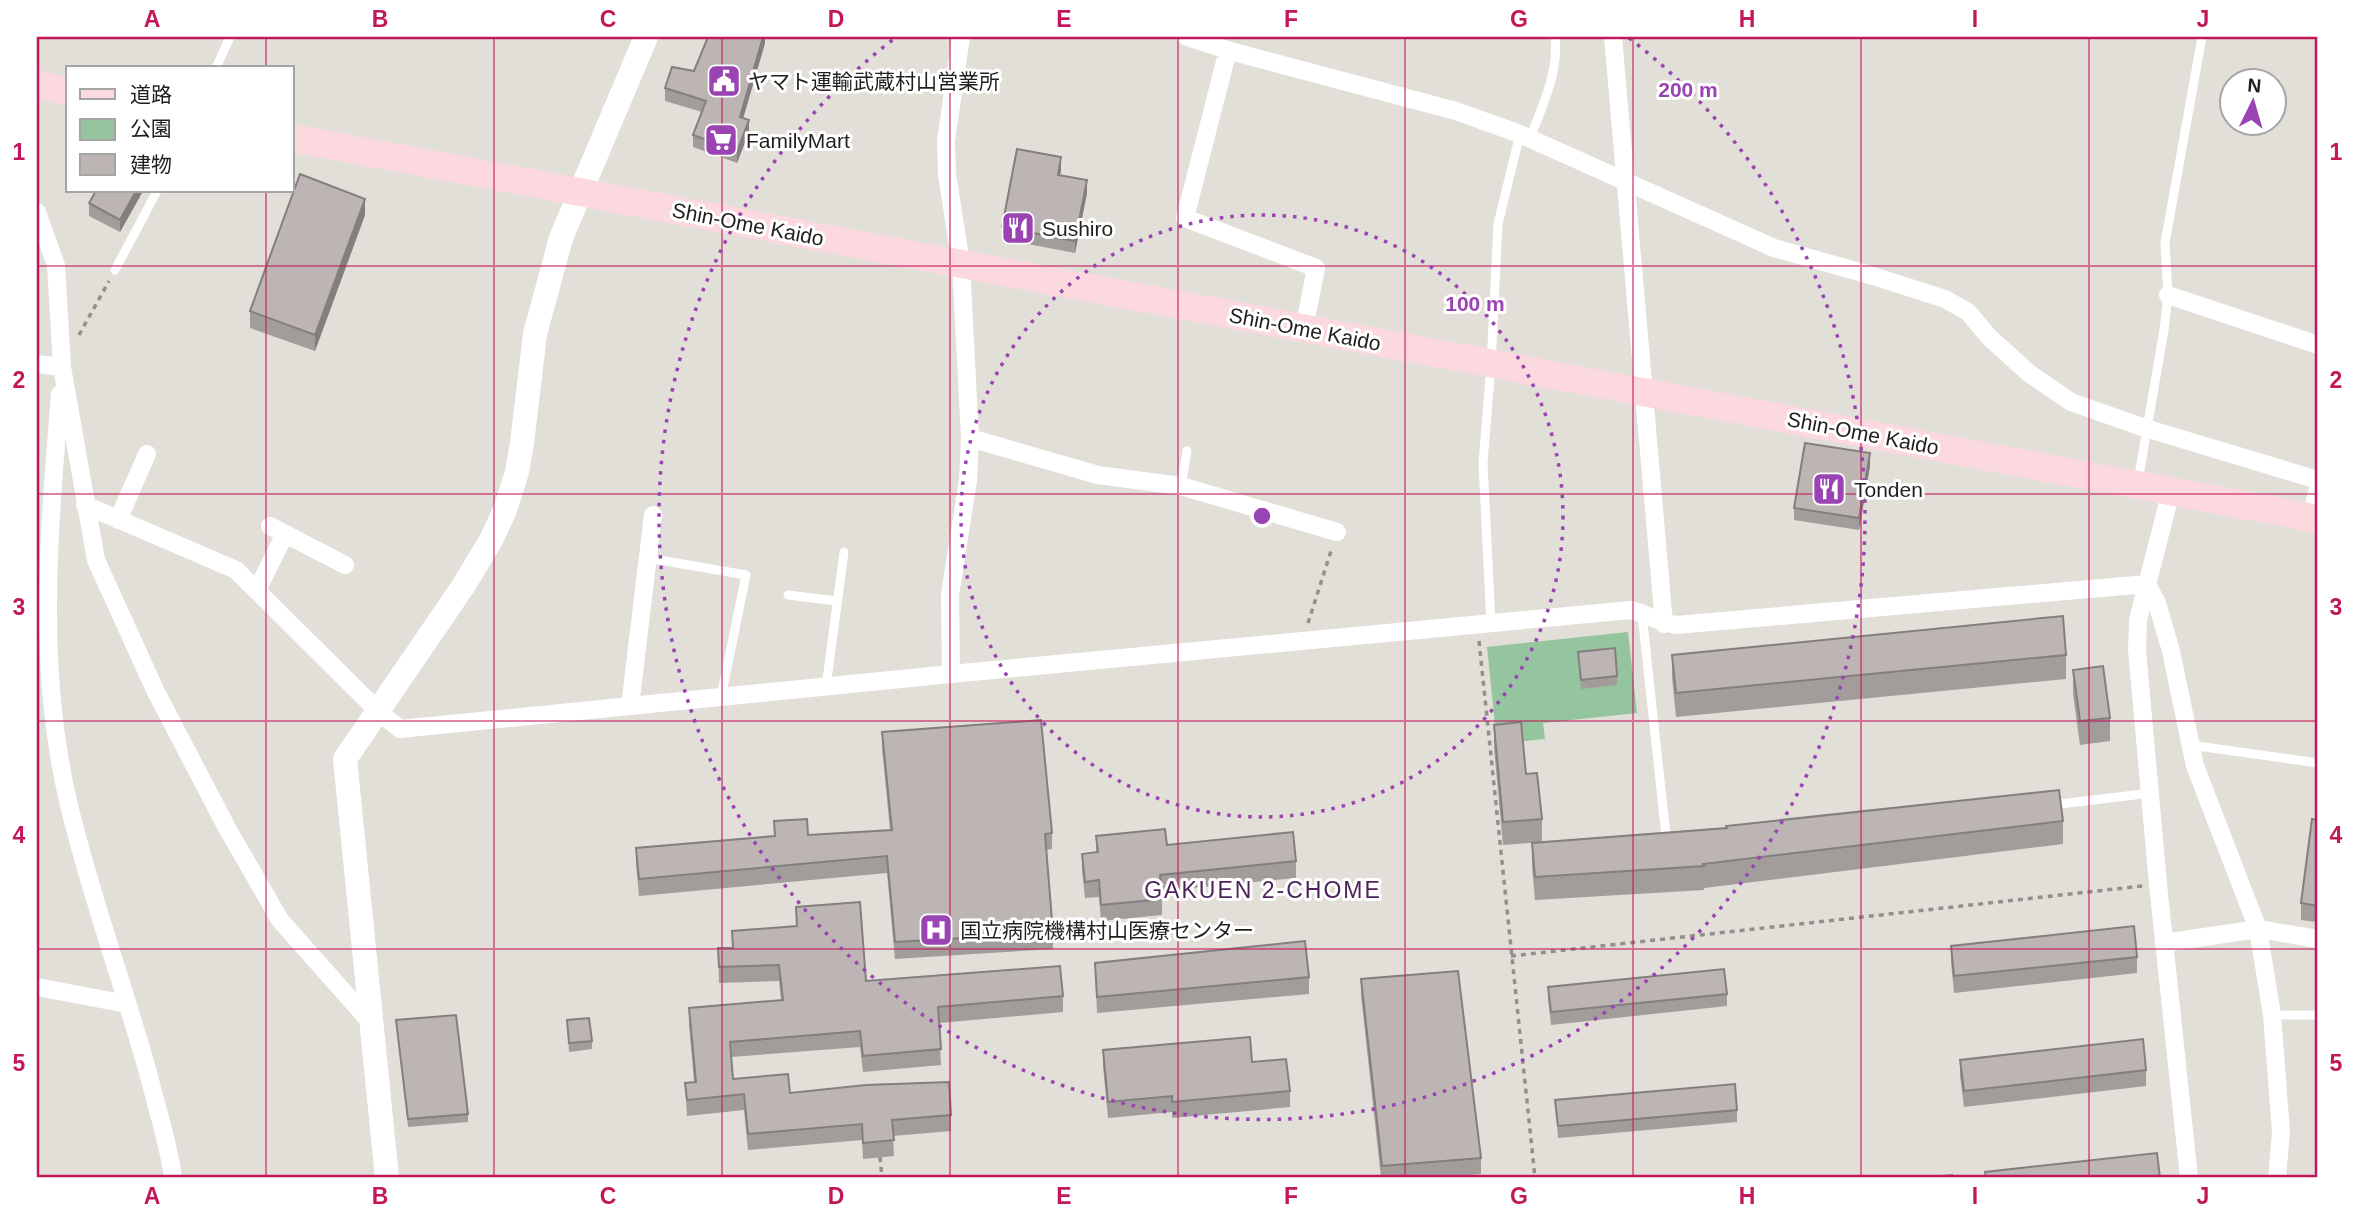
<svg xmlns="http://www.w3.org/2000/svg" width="2355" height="1215" font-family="Arial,'Noto Sans JP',sans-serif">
	<rect width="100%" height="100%" fill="#e2ded8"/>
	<!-- green -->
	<path fill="#95c59e" d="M1628,632L1637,713L1543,723L1545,739L1497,744L1487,647Z"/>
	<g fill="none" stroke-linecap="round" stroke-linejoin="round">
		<!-- path -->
		<path stroke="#93908c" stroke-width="3.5" stroke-dasharray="5 5" stroke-linecap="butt" d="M79,335L109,281
			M1308,623L1331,551
			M1479,641L1535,1178
			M1511,956L2142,886
			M880,1157L882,1178"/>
		<!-- lane -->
		<path stroke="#fff" stroke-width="9" d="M216,68L230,37
			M115,270L157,191
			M2138,481L2164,330L2168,295L2165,243L2202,37
			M1181,486L1187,451
			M648,558L746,575L721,697
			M788,595L837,601
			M1642,614L1666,836L1673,840
			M1491,624L1483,463L1491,365L1498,224L1520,134L1532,133C1544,103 1559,69 1555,37
			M826,687L844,552
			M2190,745L2318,763
			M2052,805L2151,793
			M2272,1015H2318"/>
		<!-- street -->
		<path stroke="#fff" stroke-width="18" d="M1187,37L1234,52L1456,111L1520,134L1774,248L1870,275L1945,299L1968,312L1990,338L2030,374L2071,402L2145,428L2318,480
			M1613,37L1664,624
			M1228,50L1185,218L1316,268L1304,329
			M37,212L56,265L62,367L96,560L156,692L227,828L280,920L373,1025
			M2168,295L2318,345
			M37,364L62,367
			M60,394C49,532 36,669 69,805C91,898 125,988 150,1080C158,1113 169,1145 173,1178
			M970,438L1098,475L1181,486L1337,532
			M2171,491L2138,620L2137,650L2158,884L2189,1178
			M85,505L236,570L378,711L400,729L951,674L1631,610C1647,614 1660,623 1676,625L2147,584
			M2310,518L2318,490
			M118,520L147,454
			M270,526L345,565
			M2147,584L2157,603L2171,651L2195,766L2258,929L2272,1015L2281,1132L2277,1178
			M257,590L285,534
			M951,674L950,595L968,480L970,438L961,264L947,174L946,141L961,37
			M630,706L653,515
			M2164,943L2258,929L2318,939
			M37,987L127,1004"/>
		<!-- secondary -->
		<path stroke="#fff" stroke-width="24" d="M387,1178L345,759L464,585L491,540L505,510L517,472L522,443L535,334L561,238L646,37"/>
		<!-- primary -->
		<path stroke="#fcd9de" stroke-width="28" d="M37,84L68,92
			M292,138L2318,519"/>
	</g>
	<!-- wall -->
	<path fill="#a29c9b" d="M765,37V43L743,118L749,132L737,163L693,147V135L702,112L665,101V88L694,71Z
		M1061,170L1060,175L1087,193L1075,253L1002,239V227Z
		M143,191L120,232L89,216V203Z
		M365,215L315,351L250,328V311Z
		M1870,466L1859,530L1794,520V508Z
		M1578,652L1617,676V685L1581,689Z
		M1672,655H2066V679L1676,717L1672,678Z
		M2073,670L2110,718V741L2080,745L2073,694Z
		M1494,725L1526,774L1542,819V842L1503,845L1494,748Z
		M882,732L1052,833V849L1046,850L1053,933V949L895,959L887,873L639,896L636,864V848L774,836V821L808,835L890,830L882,748Z
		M2318,820V922L2301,920V903Z
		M2063,821V844L1704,888V890L1535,900L1532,867V843Z
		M1096,836L1296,861V878L1162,891V915L1101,921L1099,897L1085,898L1082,870V854L1096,852Z
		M796,907L866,981L1063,996V1012L939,1023L941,1065L863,1072L860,1047L731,1057L733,1079L790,1093L951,1115V1131L893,1136L894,1156L863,1159L862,1140L748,1150L744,1110L687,1116L685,1083L694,1082L689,1024V1008L781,1000L779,981L719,983L718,948H732V931L796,926Z
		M1951,946L2137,957V973L1954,993L1951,962Z
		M1095,963L1309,977V994L1097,1013Z
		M1361,979L1481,1158V1174L1429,1178H1381L1361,995Z
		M1548,987L1727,994V1006L1551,1025L1548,999Z
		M396,1020L468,1114V1122L408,1127Z
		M567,1020L592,1041V1049L569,1052Z
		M1103,1050L1252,1062L1290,1091V1107L1172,1118V1112L1108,1118L1103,1066Z
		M1960,1060L2146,1070V1086L1964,1107L1960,1076Z
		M1555,1100L1737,1110V1122L1558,1138Z"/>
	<!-- shaded-wall -->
	<path fill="#847f7e" d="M763,37H765V43L740,129V117Z
		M749,120V132L737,163V151Z
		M1061,157V170L1058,187V175Z
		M1087,180V193L1075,253V241Z
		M136,191H143L120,232V220Z
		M365,199V215L315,351V335Z
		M1870,453V466L1859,530V518Z"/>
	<!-- building -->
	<path fill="#bcb5b4" stroke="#847f7e" stroke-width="2" d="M708,37H763L740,117L749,120L737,151L693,135L706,101L665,88L672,67L694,71Z
		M1017,149L1061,157L1058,175L1087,180L1075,241L1002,227Z
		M300,174L365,199L315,335L250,311Z
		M96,191H136L120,220L89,203Z
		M1805,443L1870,453L1859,518L1794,508Z
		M2063,616L2066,655L1676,693L1672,655Z
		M1615,648L1617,676L1581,680L1578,652Z
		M2103,666L2110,718L2080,721L2073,670Z
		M1041,720L1052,833L1045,834L1053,933L895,942L887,856L639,879L636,848L775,836L774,821L807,819L808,835L892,830L882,732Z
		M1521,722L1526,774L1537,773L1542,819L1503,822L1494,725Z
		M2059,790L2063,821L1703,864L1704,866L1535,877L1532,843L1727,828L1726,826Z
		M2312,819L2318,820V906L2301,903Z
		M1165,829L1167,845L1293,832L1296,861L1160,875L1162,899L1101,905L1099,880L1085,882L1082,854L1098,852L1096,836Z
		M860,902L866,981L1060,966L1063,996L938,1007L941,1049L863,1056L860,1031L730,1042L733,1079L788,1074L790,1093L866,1085L949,1082L951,1115L892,1120L894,1140L863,1143L862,1124L748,1134L744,1094L687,1100L685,1083L696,1082L689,1008L783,1000L779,965L719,967L718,948H733L732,931L797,926L796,907Z
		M2134,926L2137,957L1954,976L1951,946Z
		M1305,941L1309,977L1097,997L1095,963Z
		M1724,969L1727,994L1551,1012L1548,987Z
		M1458,971L1481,1158L1382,1166L1361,979Z
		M456,1015L468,1114L408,1119L396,1020Z
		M589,1018L592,1041L569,1043L567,1020Z
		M1250,1037L1252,1062L1286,1059L1290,1091L1172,1102V1096L1108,1102L1103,1050Z
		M2143,1039L2146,1070L1964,1091L1960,1060Z
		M1735,1084L1737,1110L1558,1126L1555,1100Z
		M2157,1153L2160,1178H1986L1985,1172Z
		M1952,1175V1178H1918Z"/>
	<!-- grid -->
	<path fill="none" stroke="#c2185b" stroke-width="2" stroke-opacity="0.55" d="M266,37V68M494,37V1178M722,37V1178M950,37V1178M1178,37V1178M1405,37V1178M1633,37V1178M1861,37V1178M2089,37V1178M266,191V1178M37,266H2318M37,494H2318M37,721H2318M37,949H2318"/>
	<!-- distance rings -->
	<g fill="none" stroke="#9944b2" stroke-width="3.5" stroke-dasharray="3.5 7">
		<circle cx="1262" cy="516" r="301"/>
		<path d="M1629 38A603 603 0 1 1 895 38"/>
	</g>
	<!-- icons -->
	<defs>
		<symbol id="civic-square" viewBox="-11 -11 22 22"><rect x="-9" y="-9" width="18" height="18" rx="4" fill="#9944b2" stroke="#fff"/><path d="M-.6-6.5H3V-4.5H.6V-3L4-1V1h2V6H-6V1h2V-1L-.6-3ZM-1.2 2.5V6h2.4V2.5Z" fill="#fff"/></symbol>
		<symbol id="supermarket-square" viewBox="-11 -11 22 22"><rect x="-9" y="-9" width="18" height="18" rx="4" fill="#9944b2" stroke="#fff"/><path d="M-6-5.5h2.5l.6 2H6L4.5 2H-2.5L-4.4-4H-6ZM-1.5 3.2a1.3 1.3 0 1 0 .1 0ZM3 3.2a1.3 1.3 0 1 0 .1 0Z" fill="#fff"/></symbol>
		<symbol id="restaurant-square" viewBox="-11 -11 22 22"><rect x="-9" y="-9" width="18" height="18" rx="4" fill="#9944b2" stroke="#fff"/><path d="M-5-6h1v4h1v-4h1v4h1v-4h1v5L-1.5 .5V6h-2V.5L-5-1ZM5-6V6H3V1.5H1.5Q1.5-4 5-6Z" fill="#fff"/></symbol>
		<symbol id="hospital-square" viewBox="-11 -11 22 22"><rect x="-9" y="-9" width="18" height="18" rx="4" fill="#9944b2" stroke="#fff"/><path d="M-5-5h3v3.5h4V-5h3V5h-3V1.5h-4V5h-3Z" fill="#fff"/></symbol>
	</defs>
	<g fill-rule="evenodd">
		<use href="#civic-square" x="705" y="62" width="38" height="38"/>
		<use href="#supermarket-square" x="702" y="121" width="38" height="38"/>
		<use href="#restaurant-square" x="999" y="209" width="38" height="38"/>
		<use href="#restaurant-square" x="1810" y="470" width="38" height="38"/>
		<use href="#hospital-square" x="917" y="911" width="38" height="38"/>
	</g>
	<g text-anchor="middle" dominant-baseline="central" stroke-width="6" stroke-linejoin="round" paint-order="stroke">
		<!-- poi labels -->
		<g font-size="21" fill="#211f1d" stroke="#fff" text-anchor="start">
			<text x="748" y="81">ヤマト運輸武蔵村山営業所</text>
			<text x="746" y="140">FamilyMart</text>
			<text x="1042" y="228">Sushiro</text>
			<text x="1854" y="489">Tonden</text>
			<text x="960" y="930">国立病院機構村山医療センター</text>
		</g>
		<!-- street labels -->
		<g font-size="21" fill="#211f1d" stroke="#fff">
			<text transform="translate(748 224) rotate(11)">Shin-Ome Kaido</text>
			<text transform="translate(1305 329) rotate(11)">Shin-Ome Kaido</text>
			<text transform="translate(1863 433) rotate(11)">Shin-Ome Kaido</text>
		</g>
		<!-- neighbourhood labels -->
		<g font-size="23" letter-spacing="2" fill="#4c2459" stroke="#fff">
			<text x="1263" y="890">GAKUEN 2-CHOME</text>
		</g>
	</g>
	<circle cx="1262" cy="516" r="10" fill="#9944b2" stroke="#fff" stroke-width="3.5"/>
	<g font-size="21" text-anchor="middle" font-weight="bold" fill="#9944b2" stroke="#fff" stroke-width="6" stroke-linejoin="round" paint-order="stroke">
		<text x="1688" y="97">200 m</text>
		<text x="1475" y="311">100 m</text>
	</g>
	<!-- border -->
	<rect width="2355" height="1215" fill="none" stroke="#ffffff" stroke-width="77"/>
	<!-- legend -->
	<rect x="66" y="66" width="228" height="126" fill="#ffffff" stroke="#a6a5a5" stroke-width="2"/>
	<rect x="80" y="89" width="35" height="10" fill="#fcd9de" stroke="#a6a5a5" stroke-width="2"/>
	<text x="130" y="102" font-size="21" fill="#211f1d">道路</text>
	<rect x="80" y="119" width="35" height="21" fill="#95c59e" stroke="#a6a5a5" stroke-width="2"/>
	<text x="130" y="136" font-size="21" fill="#211f1d">公園</text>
	<rect x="80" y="154" width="35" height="21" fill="#bcb5b4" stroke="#a6a5a5" stroke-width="2"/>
	<text x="130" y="172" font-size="21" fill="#211f1d">建物</text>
	<!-- north arrow -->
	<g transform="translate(2253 102) rotate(5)"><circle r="33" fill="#ffffff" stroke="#a6a5a5" stroke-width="2"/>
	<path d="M0-5L12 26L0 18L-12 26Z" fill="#9944b2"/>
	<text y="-10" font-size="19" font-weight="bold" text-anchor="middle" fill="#211f1d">N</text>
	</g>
	<rect x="38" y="38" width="2278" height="1138" fill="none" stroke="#c2185b" stroke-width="2.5"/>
	<g font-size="23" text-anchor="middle" font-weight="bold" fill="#c2185b">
		<text x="152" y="27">A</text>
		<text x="380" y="27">B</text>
		<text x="608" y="27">C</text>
		<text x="836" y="27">D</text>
		<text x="1064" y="27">E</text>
		<text x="1291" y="27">F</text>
		<text x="1519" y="27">G</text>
		<text x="1747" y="27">H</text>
		<text x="1975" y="27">I</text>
		<text x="2203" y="27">J</text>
		<text x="19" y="160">1</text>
		<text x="2336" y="160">1</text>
		<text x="19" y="388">2</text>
		<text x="2336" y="388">2</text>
		<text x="19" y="615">3</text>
		<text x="2336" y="615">3</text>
		<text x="19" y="843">4</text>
		<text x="2336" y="843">4</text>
		<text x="19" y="1071">5</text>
		<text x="2336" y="1071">5</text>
		<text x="152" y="1204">A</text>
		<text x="380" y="1204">B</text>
		<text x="608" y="1204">C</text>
		<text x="836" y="1204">D</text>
		<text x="1064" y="1204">E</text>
		<text x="1291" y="1204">F</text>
		<text x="1519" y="1204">G</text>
		<text x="1747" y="1204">H</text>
		<text x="1975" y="1204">I</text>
		<text x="2203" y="1204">J</text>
	</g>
</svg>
